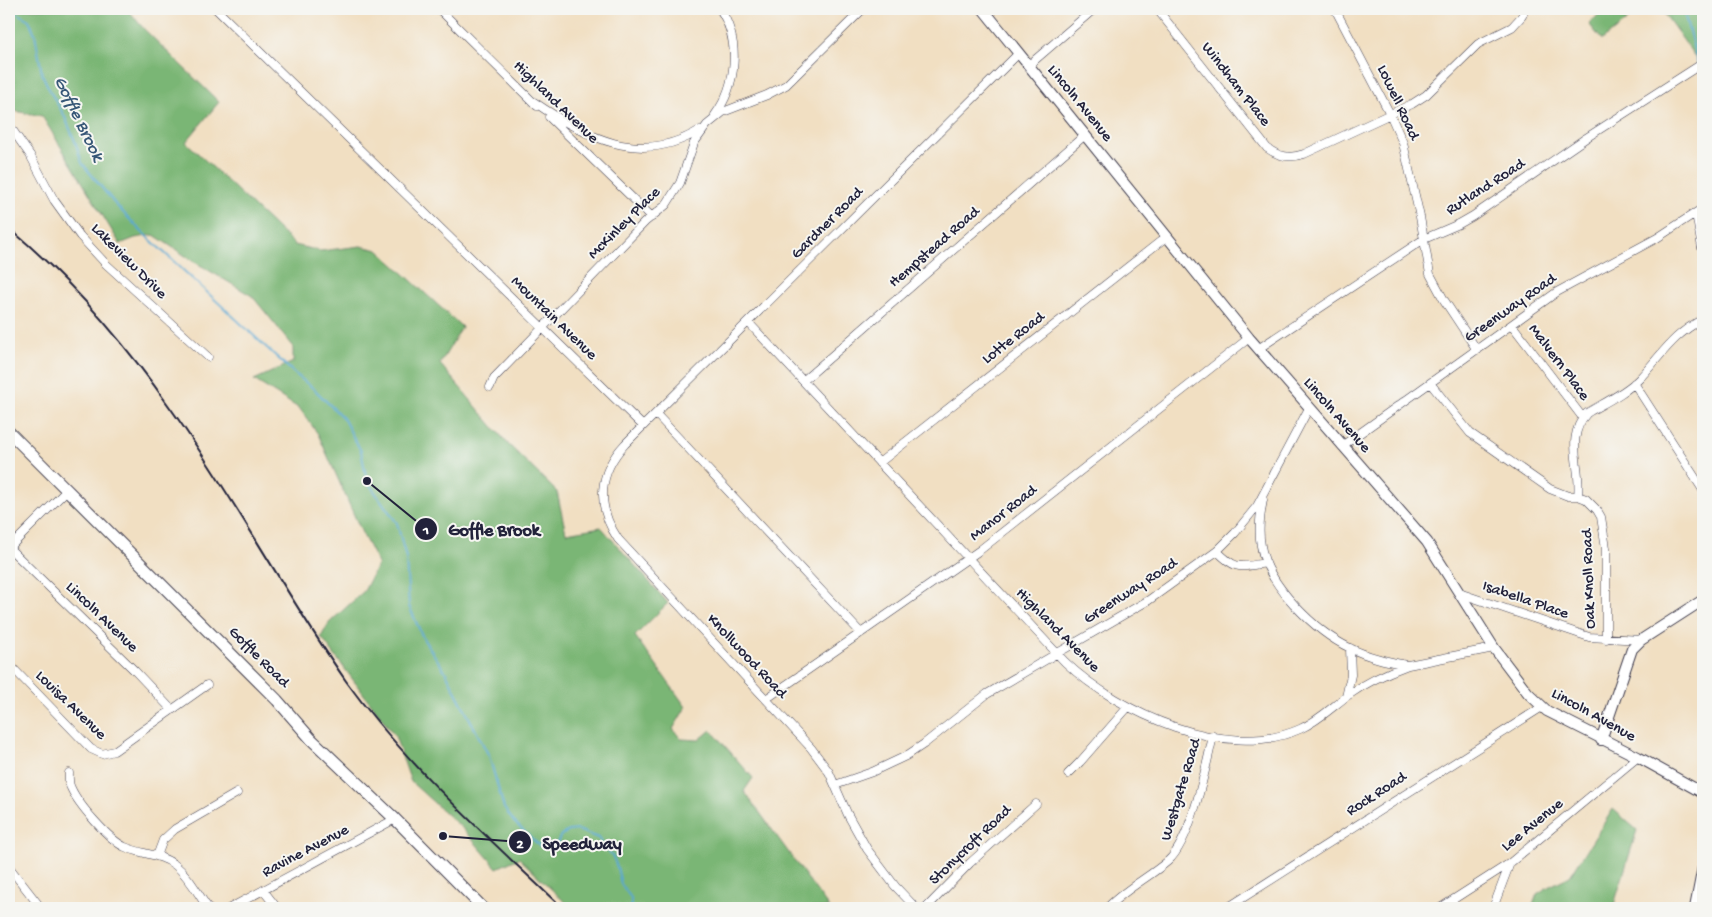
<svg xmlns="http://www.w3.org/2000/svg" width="1712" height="917" font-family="'Gochi Hand',sans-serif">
	<rect width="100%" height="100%" fill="#f6f6f2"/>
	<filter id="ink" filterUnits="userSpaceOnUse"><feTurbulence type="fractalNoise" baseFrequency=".02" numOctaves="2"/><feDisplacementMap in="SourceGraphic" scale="10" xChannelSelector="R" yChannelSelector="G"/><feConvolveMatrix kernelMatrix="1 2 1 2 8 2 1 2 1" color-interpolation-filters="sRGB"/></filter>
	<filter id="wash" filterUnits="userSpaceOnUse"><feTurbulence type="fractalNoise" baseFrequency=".0096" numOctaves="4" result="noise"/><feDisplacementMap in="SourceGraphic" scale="20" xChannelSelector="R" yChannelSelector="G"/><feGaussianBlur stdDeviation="1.12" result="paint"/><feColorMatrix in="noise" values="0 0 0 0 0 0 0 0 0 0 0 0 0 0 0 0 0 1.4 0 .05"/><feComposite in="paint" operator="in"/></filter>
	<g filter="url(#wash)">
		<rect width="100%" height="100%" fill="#f1dfc2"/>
		<!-- forest -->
		<path fill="#7ab675" stroke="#4e6c58" d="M9,9H127L144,29L219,102L186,142L295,245L320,251L361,246L378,250L462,327L440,364L508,444L557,492L566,533L601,527L668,603L635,636L686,707L673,729L681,739L699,740L711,730L753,778L744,791L829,908H571L519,858L497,868L463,829L411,782L395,736L321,637L329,623L364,591L378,564L362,533L318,434L300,409L254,380L293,362V346L252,296L193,261L154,235L135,238L120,244L42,116L9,110Z
			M1604,9H1642L1602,40L1589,24Z
			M1661,9H1694L1703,30V63L1701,65Z
			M1613,809L1637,830L1613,908H1532L1537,894L1548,887L1570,876Z"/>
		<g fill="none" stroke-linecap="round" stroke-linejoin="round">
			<!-- stream -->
			<path stroke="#57a7d1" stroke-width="2" d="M10,9L29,20L35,34L42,74L51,93L64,115L75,141L82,163L115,204L142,232L294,373L314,389L343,418L361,451L367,481L397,523L406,558L409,606L424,640L445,671L489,756L504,808L514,822L540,846L556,845L561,835L569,831L578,830L598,838L613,857L617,867L621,884L631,898V906L629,908
				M1683,9L1698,64
				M1700,69L1703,78"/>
		</g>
	</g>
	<g filter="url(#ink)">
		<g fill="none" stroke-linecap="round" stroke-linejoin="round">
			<defs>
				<path id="street" d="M216,9L643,426
					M439,9L537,106
					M1157,9L1267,148C1279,157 1290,159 1304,154L1412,104L1426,95L1478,44L1512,27L1522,16L1525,9
					M1335,9L1390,114L1403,143L1420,217L1430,274L1444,300L1477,350
					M1029,65L1094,9
					M534,102C585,137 640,167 700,130
					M715,115C737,85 741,41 720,9
					M549,117L652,217
					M9,125L30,155L54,200L80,236L106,264L208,357
					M1696,213L1703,254
					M748,322L1065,662C1119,713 1226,762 1300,729C1318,721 1331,708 1347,696C1365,683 1386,673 1408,665L1494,648
					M1512,325L1583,418
					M1258,349L1424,239L1459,224L1473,216L1586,138L1703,63
					M803,381L1085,135
					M1430,383L1470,433L1550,489L1568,496H1578L1586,499L1597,510L1601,517L1606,548V639
					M1634,383L1703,490
					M490,387L494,378L645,222L666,205L680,183L694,143L707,125L723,112L767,95L786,85L863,9
					M656,414L861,633
					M1342,446L1557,292L1657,238L1703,208
					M879,463L1166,237
					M1578,496C1582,466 1564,438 1587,413C1604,403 1625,393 1639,379C1663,354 1671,336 1703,319
					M1263,500C1260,515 1258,531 1261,546C1267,585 1316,632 1350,648C1368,657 1387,661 1406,665
					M9,548L135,671L172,710
					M9,548L67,490
					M1217,551C1237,571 1239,567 1266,563
					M1459,593L1589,637L1641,640
					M9,664L91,749L102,754L114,751L207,685
					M1346,697L1351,675L1350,648
					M766,699L980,550L1249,338
					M69,773C69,778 68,783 71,788C78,804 109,840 125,847C141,854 161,854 175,865C189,876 198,894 208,908
					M1068,774L1080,762L1128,707
					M835,785L872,772L906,756L924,744L987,694L1149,600L1217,551L1235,533L1257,506L1309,408
					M157,856L163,840L175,829L237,793
					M9,867L41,908
					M263,890L277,908
					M230,908L395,819
					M916,908L895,886L867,849L848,815L829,772L811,748L618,539C596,506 598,473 625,444L1019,53
					M926,908L970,863L1036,804
					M1107,908C1125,889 1148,878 1168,861C1191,841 1206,767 1213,736
					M1227,908L1542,707
					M1440,908L1510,863L1638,757
					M1493,908L1510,863"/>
				<path id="secondary" d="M983,9L1249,338L1427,542L1494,648L1528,693L1547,711L1638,757L1703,793
					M1601,740L1632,649L1641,640L1703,600
					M1695,908L1703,867"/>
				<path id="primary" d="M9,432L277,700L311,739L395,819L483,908"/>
			</defs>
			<!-- street casing -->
			<use href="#street" stroke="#413e4f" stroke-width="9"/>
			<!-- secondary casing -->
			<use href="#secondary" stroke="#413e4f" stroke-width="12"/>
			<!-- primary casing -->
			<use href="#primary" stroke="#413e4f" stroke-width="13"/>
			<!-- street -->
			<use href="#street" stroke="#fff" stroke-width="8"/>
			<!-- secondary -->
			<use href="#secondary" stroke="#fff" stroke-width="10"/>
			<!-- primary -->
			<use href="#primary" stroke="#fff" stroke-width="11"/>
			<!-- rail -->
			<path stroke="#22223b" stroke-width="2" d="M9,228C71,280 125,343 171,409C234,497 284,592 346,681C407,766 487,836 562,908"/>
		</g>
	</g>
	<g text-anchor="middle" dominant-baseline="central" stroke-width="4" stroke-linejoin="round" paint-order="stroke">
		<!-- street labels -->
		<g font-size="16" fill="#22223b" stroke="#f6f6f2">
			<text transform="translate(1235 85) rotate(52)">Windham Place</text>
			<text transform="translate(555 103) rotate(44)">Highland Avenue</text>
			<text transform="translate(1397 103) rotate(65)">Lowell Road</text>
			<text transform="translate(1079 104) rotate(51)">Lincoln Avenue</text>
			<text transform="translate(1486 188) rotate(-33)">Rutland Road</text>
			<text transform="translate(625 224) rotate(-45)">McKinley Place</text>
			<text transform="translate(828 224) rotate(-45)">Gardner Road</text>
			<text transform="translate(935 248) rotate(-41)">Hempstead Road</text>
			<text transform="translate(128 262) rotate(45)">Lakeview Drive</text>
			<text transform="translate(1511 309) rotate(-35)">Greenway Road</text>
			<text transform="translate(553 319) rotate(44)">Mountain Avenue</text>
			<text transform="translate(1014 339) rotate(-38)">Lotte Road</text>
			<text transform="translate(1558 363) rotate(53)">Malvern Place</text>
			<text transform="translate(1336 416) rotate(49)">Lincoln Avenue</text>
			<text transform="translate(1004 514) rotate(-38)">Manor Road</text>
			<text transform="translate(1590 579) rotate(-92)">Oak Knoll Road</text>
			<text transform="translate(1131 592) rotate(-33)">Greenway Road</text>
			<text transform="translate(1525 601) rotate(19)">Isabella Place</text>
			<text transform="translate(101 618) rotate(44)">Lincoln Avenue</text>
			<text transform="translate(1057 631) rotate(45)">Highland Avenue</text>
			<text transform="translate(746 657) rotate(47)">Knollwood Road</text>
			<text transform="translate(258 658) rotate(45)">Goffle Road</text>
			<text transform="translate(70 706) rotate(44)">Louisa Avenue</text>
			<text transform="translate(1593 716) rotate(29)">Lincoln Avenue</text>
			<text transform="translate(1182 790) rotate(-73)">Westgate Road</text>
			<text transform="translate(1377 795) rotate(-33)">Rock Road</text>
			<text transform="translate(1533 826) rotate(-39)">Lee Avenue</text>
			<text transform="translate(971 846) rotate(-44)">Stonycroft Road</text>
			<text transform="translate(306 852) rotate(-28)">Ravine Avenue</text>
		</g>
		<!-- water labels -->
		<g font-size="18" font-style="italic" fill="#375777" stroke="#f6f6f2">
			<text transform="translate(78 119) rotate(64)">Goffle Brook</text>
		</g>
	</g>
	<!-- callouts -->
	<path fill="none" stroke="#22223b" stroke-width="2" d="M367 481L426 529M443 836L520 842"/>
	<g fill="#22223b" stroke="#f6f6f2" stroke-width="2">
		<circle cx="367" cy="481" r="5"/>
		<circle cx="443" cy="836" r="5"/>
		<circle cx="426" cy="529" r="12"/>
		<circle cx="520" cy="842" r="12"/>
	</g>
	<g font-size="15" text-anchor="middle" font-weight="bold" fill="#fff">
		<text x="426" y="534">1</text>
		<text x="520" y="848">2</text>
	</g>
	<g font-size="18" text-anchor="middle" font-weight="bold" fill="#22223b" stroke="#f6f6f2" stroke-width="4" stroke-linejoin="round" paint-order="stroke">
		<text x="494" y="535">Goffle Brook</text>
		<text x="582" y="849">Speedway</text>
	</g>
	<!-- margin -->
	<rect width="1712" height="917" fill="none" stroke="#f6f6f2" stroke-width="30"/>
</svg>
